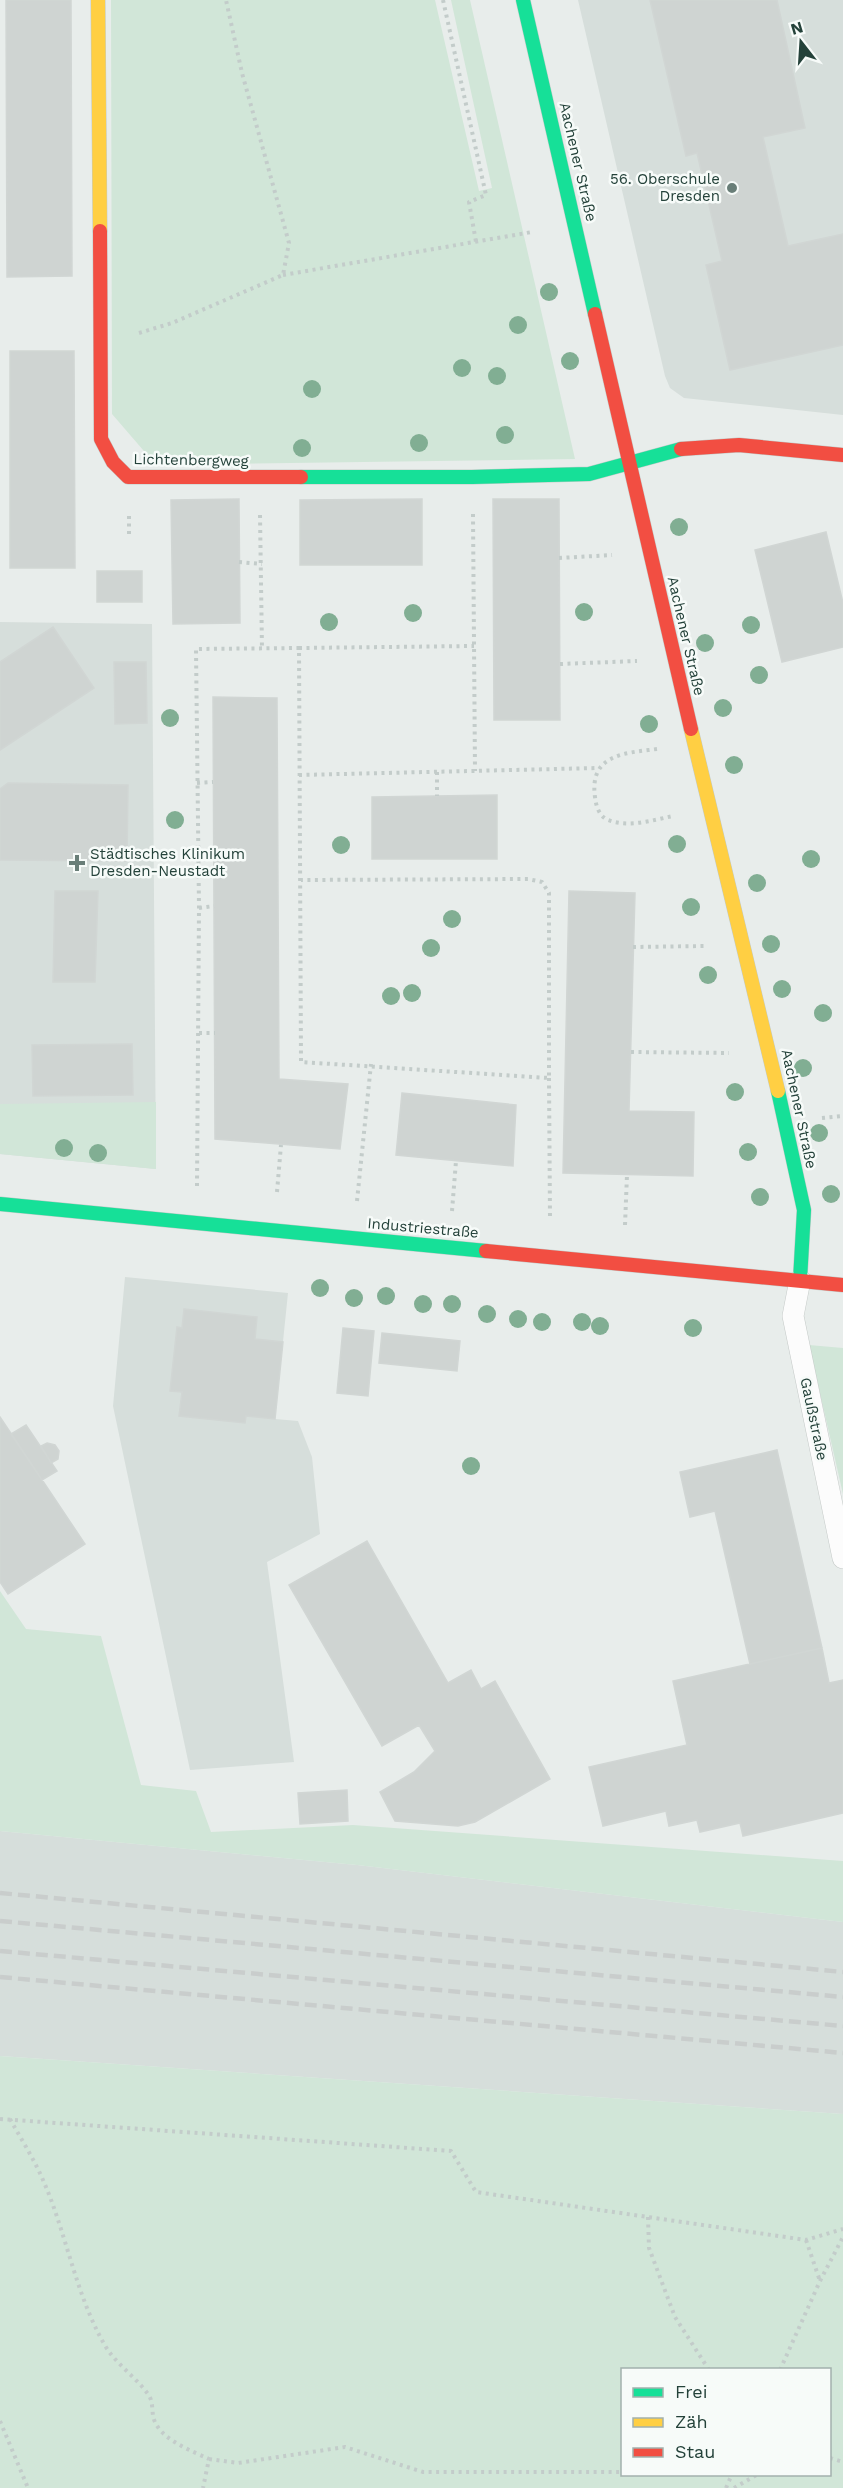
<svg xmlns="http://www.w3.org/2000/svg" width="843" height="2488" font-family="'Work Sans',sans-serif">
	<rect width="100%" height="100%" fill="#e8edeb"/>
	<!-- built -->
	<path fill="#d6dedb" d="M578,0H843V415L684,398L670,388L665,376Z
		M0,622L152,624L156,1169L0,1154Z
		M125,1277L288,1293L275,1419L298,1421L312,1457L320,1534L267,1562L294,1762L190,1770L113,1406Z
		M0,1831L357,1865L843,1922V2114L0,2056Z"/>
	<!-- green -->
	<path fill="#d1e6d8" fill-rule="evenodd" d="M111,0H435L479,191L492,188L451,0H470L575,459L156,465L112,414Z
		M156,1102V1169L0,1154V1104Z
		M809,1345L843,1348V1494Z
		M0,1591L26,1629L101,1636L141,1785L196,1791L211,1832L353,1825L843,1861V1922L357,1865L0,1831Z
		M0,2056L843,2114V2488H0ZM622,2370H830V2474H622Z"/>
	<!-- building -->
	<path fill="#cfd4d2" stroke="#d1d6d4" stroke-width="1.5" d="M6,0H71L72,276L7,277Z
		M650,0H777L805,128L763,137L788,246L843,234V345L730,370L706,265L722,261L697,153L686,156Z
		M10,351H74L75,568H10Z
		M239,499L240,623L173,624L171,500Z
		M422,499V565H300V500Z
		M493,499H559L560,720H494Z
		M826,532L843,603V647L782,662L755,550Z
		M97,571H142V602H97Z
		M53,627L94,688L0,750V662Z
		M114,662H146L147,723L115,724Z
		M213,697L277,698L279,1079L348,1084L340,1149L215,1139Z
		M8,783L128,785L127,861L0,860V789Z
		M497,795V859H372V797Z
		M55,891H98L95,982H53Z
		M569,891L635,893L629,1111L694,1112L693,1176L563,1173Z
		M132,1044L133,1095L33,1096L32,1045Z
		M402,1093L516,1105L513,1166L396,1155Z
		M184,1309L257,1317L255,1339L283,1342L275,1419L246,1416L245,1423L179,1416L182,1392L170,1391L177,1327L182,1328Z
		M343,1328L374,1331L368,1396L337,1393Z
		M382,1333L460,1341L457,1371L379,1363Z
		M0,1417L85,1544L8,1594L0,1582Z
		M26,1425L57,1471L42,1480L11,1434Z
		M47,1443L55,1445L59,1451L58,1459L51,1463L41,1446Z
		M777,1450L822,1648L750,1664L715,1511L690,1517L680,1472Z
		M367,1541L448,1683L471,1670L481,1689L495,1681L550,1779L475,1822L458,1826L395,1821L380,1792L414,1772L435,1751L419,1725L382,1746L289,1585Z
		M822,1648L829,1683L843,1680V1813L743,1836L740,1823L700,1832L697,1820L669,1826L666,1811L603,1826L589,1767L687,1745L673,1681Z
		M347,1790L348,1821L300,1824L298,1793Z"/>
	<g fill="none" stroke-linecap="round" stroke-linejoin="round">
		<defs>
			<path id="lane" d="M800,1280L793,1316L843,1558"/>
			<path id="fast" d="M523,0L595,314
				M301,477H472L589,474L681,449
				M778,1091L804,1210L800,1280
				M0,1204L486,1251"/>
			<path id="slow" d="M98,0L100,231
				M691,729L778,1091"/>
			<path id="jam" d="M100,231L101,439L113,462L128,477H301
				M595,314L691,729
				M681,449L739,445L843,455
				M486,1251L843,1285"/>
		</defs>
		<!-- lane casing -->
		<use href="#lane" stroke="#c5cac8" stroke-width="22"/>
		<!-- fast casing -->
		<use href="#fast" stroke="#c3cbc8" stroke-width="15"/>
		<!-- slow casing -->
		<use href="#slow" stroke="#c3cbc8" stroke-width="15"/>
		<!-- jam casing -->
		<use href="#jam" stroke="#c3cbc8" stroke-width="15"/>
		<!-- path -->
		<path stroke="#c3ccca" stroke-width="4" stroke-dasharray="3 4.5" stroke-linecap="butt" d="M443,0L486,195L469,202L476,242
			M283,275L532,232
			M139,333L172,323L283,275L289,243L242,73L226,0
			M473,514L475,771
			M260,515L262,649
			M129,516V537
			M559,558L612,555
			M239,562L262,564
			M299,648L474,646
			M560,664L637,661
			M657,749C625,753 589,754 595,797C596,806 599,816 608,820C629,828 653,820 673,816
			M437,772V796
			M299,775L598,768
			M197,783L213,782
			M199,908L214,906
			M633,947L705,946
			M199,1033H215
			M631,1052L729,1053
			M549,1078L550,1218
			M822,1118L843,1116
			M197,1186L199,908L196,649L299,648L301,1062L549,1078V893L542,882L528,879L301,880
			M277,1192L281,1145
			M357,1201L371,1064
			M452,1211L456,1161
			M625,1225L627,1175
			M0,2119L451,2151L476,2192L806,2240L843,2229
			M10,2119C21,2139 34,2159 43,2180C66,2232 75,2292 103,2342C114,2363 134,2375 148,2394C155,2404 150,2414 156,2424C165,2441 192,2451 209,2459L203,2488
			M648,2217L649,2248L675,2317L709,2370
			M806,2240L820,2281
			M780,2370L820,2281L843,2237
			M0,2421L28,2488
			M830,2458L843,2462
			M209,2459L238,2463L345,2447L423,2472H622
			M726,2488L732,2474
			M734,2488L758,2474"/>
		<!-- lane -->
		<use href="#lane" stroke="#fcfcfc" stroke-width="21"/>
		<!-- fast -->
		<use href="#fast" stroke="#16e098" stroke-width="14"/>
		<!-- slow -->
		<use href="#slow" stroke="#ffcf43" stroke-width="14"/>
		<!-- jam -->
		<use href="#jam" stroke="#f24e42" stroke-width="14"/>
		<!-- rail -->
		<path stroke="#c9cdcc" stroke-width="4.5" stroke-dasharray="12 6" stroke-linecap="butt" d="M0,1893L843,1972
			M0,1921L843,1997
			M0,1951L843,2026
			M0,1977L843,2053"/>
	</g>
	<!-- trees -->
	<g fill="#81ae93">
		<circle cx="549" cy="292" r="9"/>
		<circle cx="518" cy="325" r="9"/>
		<circle cx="570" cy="361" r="9"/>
		<circle cx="462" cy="368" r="9"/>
		<circle cx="497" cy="376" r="9"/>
		<circle cx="312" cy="389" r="9"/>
		<circle cx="505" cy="435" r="9"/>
		<circle cx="419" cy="443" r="9"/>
		<circle cx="302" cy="448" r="9"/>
		<circle cx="679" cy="527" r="9"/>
		<circle cx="584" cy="612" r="9"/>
		<circle cx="413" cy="613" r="9"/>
		<circle cx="329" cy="622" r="9"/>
		<circle cx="751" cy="625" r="9"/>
		<circle cx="705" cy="643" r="9"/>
		<circle cx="759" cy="675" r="9"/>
		<circle cx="723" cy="708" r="9"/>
		<circle cx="170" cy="718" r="9"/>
		<circle cx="649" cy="724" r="9"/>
		<circle cx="734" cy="765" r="9"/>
		<circle cx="175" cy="820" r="9"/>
		<circle cx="677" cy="844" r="9"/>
		<circle cx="341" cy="845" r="9"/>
		<circle cx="811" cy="859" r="9"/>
		<circle cx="757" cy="883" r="9"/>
		<circle cx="691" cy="907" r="9"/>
		<circle cx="452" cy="919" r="9"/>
		<circle cx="771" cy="944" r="9"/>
		<circle cx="431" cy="948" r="9"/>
		<circle cx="708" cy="975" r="9"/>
		<circle cx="782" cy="989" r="9"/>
		<circle cx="412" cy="993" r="9"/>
		<circle cx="391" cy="996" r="9"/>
		<circle cx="823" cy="1013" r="9"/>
		<circle cx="803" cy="1068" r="9"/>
		<circle cx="735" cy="1092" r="9"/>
		<circle cx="819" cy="1133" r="9"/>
		<circle cx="64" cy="1148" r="9"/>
		<circle cx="748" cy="1152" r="9"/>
		<circle cx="98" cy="1153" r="9"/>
		<circle cx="831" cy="1194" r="9"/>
		<circle cx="760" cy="1197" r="9"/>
		<circle cx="320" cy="1288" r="9"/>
		<circle cx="386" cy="1296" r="9"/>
		<circle cx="354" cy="1298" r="9"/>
		<circle cx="423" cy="1304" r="9"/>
		<circle cx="452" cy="1304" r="9"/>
		<circle cx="487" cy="1314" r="9"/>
		<circle cx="518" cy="1319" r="9"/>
		<circle cx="542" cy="1322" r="9"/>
		<circle cx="582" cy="1322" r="9"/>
		<circle cx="600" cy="1326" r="9"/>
		<circle cx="693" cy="1328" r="9"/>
		<circle cx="471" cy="1466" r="9"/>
	</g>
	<!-- markers -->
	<g fill="#697e78" stroke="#f7fbf9" stroke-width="2">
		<circle cx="732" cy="188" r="6"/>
		<path d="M74 854h6v6h6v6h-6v6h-6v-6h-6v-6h6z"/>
	</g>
	<g text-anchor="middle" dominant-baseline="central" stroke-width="5" stroke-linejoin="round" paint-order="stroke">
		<!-- street labels -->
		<g font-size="15" fill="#24423a" stroke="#f7fbf9">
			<text transform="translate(578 162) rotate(77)">Aachener Straße</text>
			<text transform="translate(191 460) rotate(1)">Lichtenbergweg</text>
			<text transform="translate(686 636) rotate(77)">Aachener Straße</text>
			<text transform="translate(799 1109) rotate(78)">Aachener Straße</text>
			<text transform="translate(423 1228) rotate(5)">Industriestraße</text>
			<text transform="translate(814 1419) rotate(78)">Gaußstraße</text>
		</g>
		<!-- poi labels -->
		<g font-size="15" fill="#24423a" stroke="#f7fbf9" text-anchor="end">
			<text x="720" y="179">56. Oberschule<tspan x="720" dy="17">Dresden</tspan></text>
			<text x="90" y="854" text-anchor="start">Städtisches Klinikum<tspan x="90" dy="17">Dresden-Neustadt</tspan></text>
		</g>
	</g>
	<!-- legend -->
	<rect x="621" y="2368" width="210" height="108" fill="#f7fbf9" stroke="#a3b1ad" stroke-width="1.5"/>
	<rect x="633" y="2388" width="30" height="9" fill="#16e098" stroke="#a3b1ad" stroke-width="1.5"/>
	<text x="675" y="2398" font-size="18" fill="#24423a">Frei</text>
	<rect x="633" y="2418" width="30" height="9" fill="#ffcf43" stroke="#a3b1ad" stroke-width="1.5"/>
	<text x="675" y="2428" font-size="18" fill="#24423a">Zäh</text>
	<rect x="633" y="2448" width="30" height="9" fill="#f24e42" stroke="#a3b1ad" stroke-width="1.5"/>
	<text x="675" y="2458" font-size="18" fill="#24423a">Stau</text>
	<!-- north arrow -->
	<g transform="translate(801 42) rotate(343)" stroke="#f7fbf9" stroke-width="4.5" paint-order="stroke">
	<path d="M0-4.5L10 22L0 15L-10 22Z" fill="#24423a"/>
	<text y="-9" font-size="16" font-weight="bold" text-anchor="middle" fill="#24423a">N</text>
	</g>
</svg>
